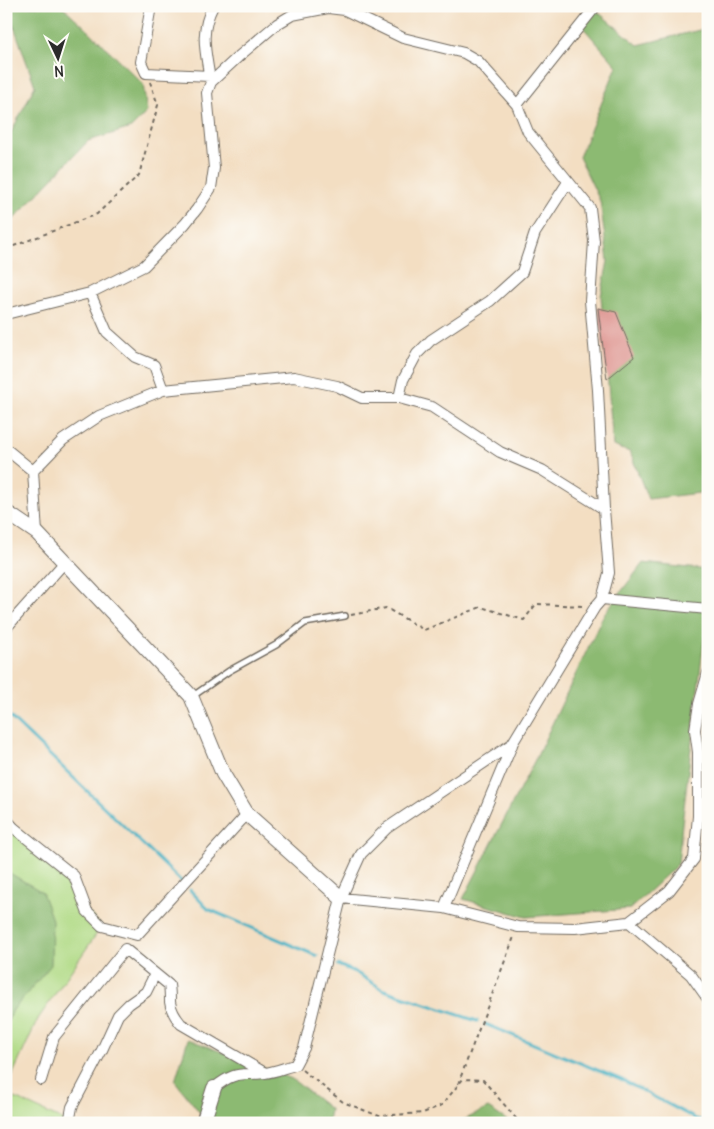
<svg xmlns="http://www.w3.org/2000/svg" width="714" height="1129" font-family="Delius,sans-serif">
	<rect width="100%" height="100%" fill="#fdfcf7"/>
	<filter id="ink" filterUnits="userSpaceOnUse"><feTurbulence type="fractalNoise" baseFrequency=".02" numOctaves="2"/><feDisplacementMap in="SourceGraphic" scale="10" xChannelSelector="R" yChannelSelector="G"/><feConvolveMatrix kernelMatrix="1 2 1 2 8 2 1 2 1" color-interpolation-filters="sRGB"/></filter>
	<filter id="wash" filterUnits="userSpaceOnUse"><feTurbulence type="fractalNoise" baseFrequency=".0096" numOctaves="4" result="noise"/><feDisplacementMap in="SourceGraphic" scale="20" xChannelSelector="R" yChannelSelector="G"/><feGaussianBlur stdDeviation="1.12" result="paint"/><feColorMatrix in="noise" values="0 0 0 0 0 0 0 0 0 0 0 0 0 0 0 0 0 1.4 0 .05"/><feComposite in="paint" operator="in"/></filter>
	<g filter="url(#wash)">
		<rect width="100%" height="100%" fill="#f3dec2"/>
		<!-- green -->
		<path fill="#b0da85" stroke="#6e8258" d="M6,819L74,876L87,911L102,926L38,1019L6,1089Z
			M6,1094L69,1123H6Z"/>
		<!-- forest -->
		<path fill="#8cba72" stroke="#5c724e" d="M6,6H62L87,29L143,84L147,112L131,128L88,141L6,227V142L35,86L11,18L6,20Z
			M594,9L638,45L708,28V492L648,499L630,452L613,446L601,296L608,261L600,201L579,157L617,66L581,25Z
			M643,563L708,570V634L704,639L682,824L678,864L630,909L526,917L463,899L538,754L604,614Z
			M6,871L42,892L52,920L51,965L13,1010L6,1025Z
			M188,1039L292,1079L330,1109L328,1123H208L175,1081Z
			M488,1108L511,1123H458Z"/>
		<g fill="none" stroke-linecap="round" stroke-linejoin="round">
			<!-- stream -->
			<path stroke="#44b0c2" stroke-width="3" d="M6,713L182,882
				M190,890L208,909L317,956
				M338,965L355,972L384,990L477,1021
				M485,1024L624,1081L696,1119L708,1122"/>
		</g>
		<g id="blocks">
			<!-- building -->
			<path fill="#de9490" d="M598,308L616,312L634,357L607,379Z"/>
		</g>
	</g>
	<g filter="url(#ink)">
		<use href="#blocks" fill-opacity="0" stroke="#716a60" stroke-width="1"/>
		<g fill="none" stroke-linecap="round" stroke-linejoin="round">
			<defs>
				<path id="lane" d="M193,696L229,671L276,645L305,623L345,616"/>
				<path id="street" d="M151,6L141,62L146,73L210,76
					M210,80C206,52 199,33 213,6
					M90,293L107,332L135,357L154,365L163,390
					M6,314L90,293L144,266L185,224L197,209L211,188L214,168L207,93L211,82L238,57L277,24L292,15L328,8L345,10L403,38L464,53L478,61L517,105
					M399,398L403,380L417,354L431,340L490,301L522,272L535,233L568,182
					M6,449L33,471
					M37,533L33,471L63,440L99,416L163,390L294,377L337,386L362,398H399L432,407L500,452L542,470L604,509
					M602,599L708,609
					M6,628L64,563
					M6,819L14,828L74,876L87,911L102,926L137,935L247,814
					M341,898L444,908L518,927L575,928L629,922L669,891L694,859L698,816V752L695,730L699,704L708,673
					M444,908L512,745
					M629,922L691,975L708,999
					M41,1080L54,1037L125,949L169,985C170,991 170,996 170,1002C171,1010 176,1018 181,1024L265,1073
					M214,1088C236,1070 240,1076 265,1073C275,1072 286,1067 295,1065L304,1048L341,898L361,854L387,828L512,744L595,607L602,599L609,573L604,509L598,390L590,301L594,241L590,208L528,132L517,105L596,6
					M69,1123L72,1107L102,1050L118,1015L129,1004L146,992L155,974"/>
				<path id="secondary" d="M6,512L37,533L191,696L223,774L247,814L341,898
					M203,1123L214,1088"/>
			</defs>
			<!-- lane casing -->
			<use href="#lane" stroke="#716a60" stroke-width="8"/>
			<!-- street casing -->
			<use href="#street" stroke="#716a60" stroke-width="12"/>
			<!-- secondary casing -->
			<use href="#secondary" stroke="#716a60" stroke-width="16"/>
			<!-- path -->
			<path stroke="#716a60" stroke-width="2" stroke-dasharray="4 4" stroke-linecap="butt" d="M6,249L97,214L139,175L158,105L150,82
				M351,615L386,608L424,630L481,607L524,620L536,604L583,606
				M302,1070L343,1102L379,1116L423,1113L442,1105L463,1079L483,1080L520,1123
				M458,1084L514,937"/>
			<!-- lane -->
			<use href="#lane" stroke="#fff" stroke-width="5"/>
			<!-- street -->
			<use href="#street" stroke="#fff" stroke-width="10"/>
			<!-- secondary -->
			<use href="#secondary" stroke="#fff" stroke-width="14"/>
		</g>
	</g>
	<!-- margin -->
	<rect width="714" height="1129" fill="none" stroke="#fdfcf7" stroke-width="25"/>
	<!-- north arrow -->
	<g transform="translate(58 58) rotate(176)" stroke="#fdfcf7" stroke-width="4" paint-order="stroke">
	<path d="M0-4L9 19L0 12L-9 19Z" fill="#2b2b2b"/>
	<text y="-8" font-size="14" font-weight="bold" text-anchor="middle" fill="#2b2b2b">N</text>
	</g>
</svg>
